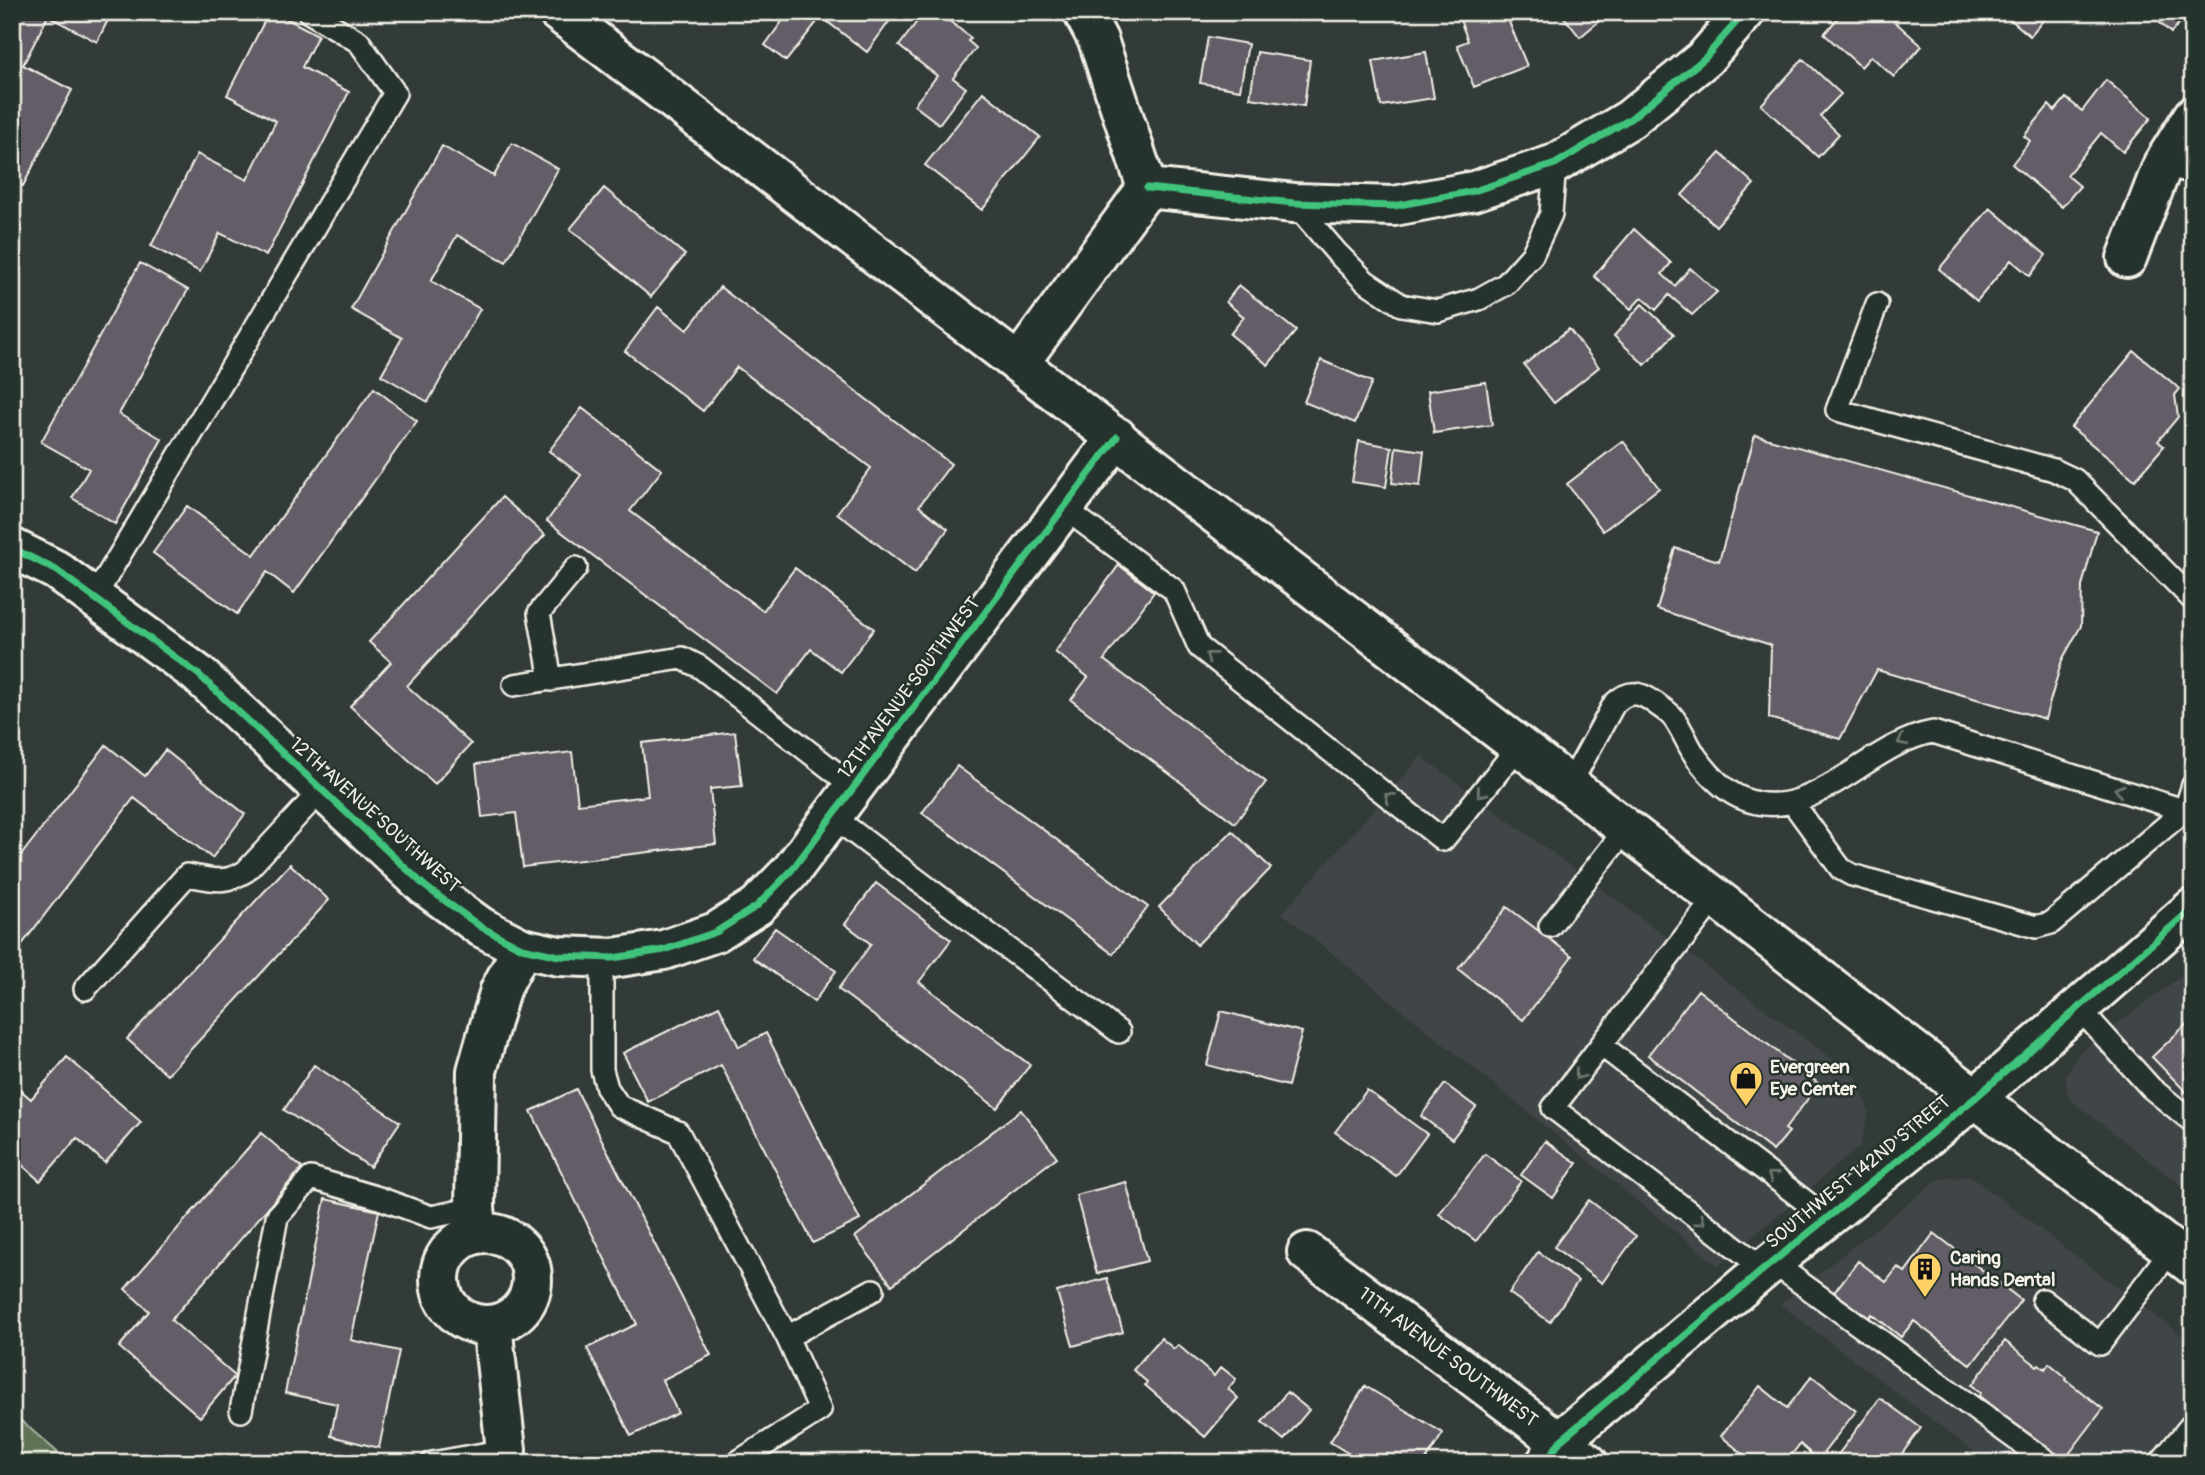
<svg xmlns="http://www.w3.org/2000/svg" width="2205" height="1475" font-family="Pangolin,sans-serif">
	<rect width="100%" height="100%" fill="#323b38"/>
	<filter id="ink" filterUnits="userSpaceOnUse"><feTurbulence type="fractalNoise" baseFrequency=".0143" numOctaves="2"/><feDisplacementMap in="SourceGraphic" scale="14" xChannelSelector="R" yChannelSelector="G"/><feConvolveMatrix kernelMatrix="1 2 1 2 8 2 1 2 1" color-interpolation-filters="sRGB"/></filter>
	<g filter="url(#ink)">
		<!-- built -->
		<path fill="#404546" d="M1421,756L1857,1077L1869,1113L1860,1146L1718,1266L1282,913Z
			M2193,967V1194L2069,1099L2065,1076L2080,1052Z
			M1970,1176L2193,1344V1463H1989L1780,1304L1939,1179Z"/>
		<!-- green -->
		<path fill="#5e7256" stroke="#a9b29f" stroke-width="2" d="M12,1413L70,1463H12Z"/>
		<!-- building -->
		<path fill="#625d66" stroke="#f4f1e8" stroke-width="2" d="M12,12H112L97,42L48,16L23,65L72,90L23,186L12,181Z
			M269,12H274L318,35L302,67L349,92L266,256L220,233L200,272L151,246L197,154L247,180L276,121L227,95Z
			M789,12H896L867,52L821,17L786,61L765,45Z
			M924,12H938L971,38L968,41L976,48L953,78L966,88L939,124L914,105L937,76L899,46Z
			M1457,12H1505L1527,66L1474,87L1457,45L1468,41Z
			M1560,12H1610L1580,37Z
			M1843,12H1884L1922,46L1894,77L1871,56L1861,67L1824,34Z
			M2002,12H2050L2030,36Z
			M2148,12H2189L2171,33Z
			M1208,37L1248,44L1240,90L1200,83Z
			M1257,52L1310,60L1304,106L1250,98Z
			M1426,52L1434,98L1381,106L1373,61Z
			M1803,59L1841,94L1820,116L1839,134L1818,157L1761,105Z
			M2106,80L2151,118L2123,152L2101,133L2067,175L2080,186L2062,207L2012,164L2030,141L2024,136L2049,105L2055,111L2066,98L2082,111Z
			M983,92L1040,137L982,210L925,165Z
			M512,143L558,169L506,262L457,235L431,281L480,309L428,402L381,375L402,338L351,309L442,146L494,176Z
			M1720,153L1754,184L1716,226L1682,195Z
			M604,188L685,255L651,297L570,229Z
			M1990,208L2046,255L2030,276L2011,260L1977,301L1939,269Z
			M1634,229L1671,263L1662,274L1675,286L1690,268L1717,292L1692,315L1669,295L1656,310L1642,297L1631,309L1594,276Z
			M140,263L188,290L119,414L162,439L115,524L72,498L89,469L41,442Z
			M1239,285L1296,331L1268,365L1230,334L1244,317L1226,302Z
			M720,287L951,464L919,506L948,529L915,573L837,513L871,468L737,367L703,411L625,351L658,307L687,330Z
			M1642,304L1674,334L1645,365L1614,336Z
			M1569,329L1599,367L1554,403L1524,365Z
			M2134,351L2180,389L2175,395L2178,417L2158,441L2164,446L2135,480L2071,427Z
			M1321,360L1372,382L1355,423L1304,402Z
			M1486,382L1492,425L1434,433L1428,391Z
			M374,388L417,421L294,593L267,572L237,614L153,553L187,506L254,555Z
			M582,408L662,470L630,511L763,611L795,568L874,629L841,672L811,649L777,694L547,521L581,475L549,451Z
			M1755,435L2097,531L2082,586L2081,626L2062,660L2045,719L1877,670L1840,739L1769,718L1771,645L1657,609L1675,548L1719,561Z
			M1359,441L1392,447L1386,487L1352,482Z
			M1623,441L1659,488L1603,531L1567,484Z
			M1396,447L1424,451L1420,486L1392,483Z
			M502,497L545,535L407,686L471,744L435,784L350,706L391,662L369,642Z
			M1119,565L1154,592L1104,660L1266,782L1235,823L1071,700L1088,677L1055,652Z
			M735,732L742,786L710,789L716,844L523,867L516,813L482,817L476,764L572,752L578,804L648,796L642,743Z
			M106,745L145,776L165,750L245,814L212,858L134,798L20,947L12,941V867Z
			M957,766L1148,907L1113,954L922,813Z
			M1232,831L1271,868L1197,945L1159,907Z
			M290,864L329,900L167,1075L127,1039Z
			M876,883L951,940L919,982L1030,1065L997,1108L838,989L871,944L845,924Z
			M1507,907L1572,956L1523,1020L1458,969Z
			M775,928L836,971L814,1002L753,958Z
			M1698,990L1819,1084L1785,1129L1789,1132L1773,1151L1648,1055Z
			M719,1006L739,1047L766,1033L860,1220L813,1243L721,1065L648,1102L623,1053Z
			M1221,1011L1302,1032L1288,1086L1207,1065Z
			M2193,1018V1099L2152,1057Z
			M67,1057L141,1122L105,1163L77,1138L40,1181L12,1156V1083L31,1099Z
			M314,1065L400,1122L370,1167L284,1110Z
			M1445,1084L1476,1107L1452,1139L1421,1116Z
			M576,1089L711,1355L662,1380L678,1413L631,1436L587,1348L637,1324L531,1111Z
			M1367,1090L1427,1134L1396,1176L1335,1132Z
			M1021,1110L1057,1157L892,1285L855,1237Z
			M261,1133L302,1168L171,1320L235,1376L200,1417L119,1347L149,1311L125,1289Z
			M1545,1141L1577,1163L1553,1198L1521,1175Z
			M1485,1154L1521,1181L1476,1241L1439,1214Z
			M1126,1182L1147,1261L1097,1274L1076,1195Z
			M325,1199L379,1211L351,1340L399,1351L379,1448L331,1436L337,1404L285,1393Z
			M1589,1200L1636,1236L1602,1283L1554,1247Z
			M1934,1233L2021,1300L1971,1365L1914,1321L1901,1337L1872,1314L1864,1325L1829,1299L1858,1261L1886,1282L1898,1267L1905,1272Z
			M1538,1252L1578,1281L1550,1322L1509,1293Z
			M1107,1278L1123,1332L1073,1346L1057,1292Z
			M1161,1338L1174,1349L1178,1345L1214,1376L1221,1367L1236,1379L1228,1389L1238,1398L1205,1437L1145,1385L1147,1382L1133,1370Z
			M2005,1341L2037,1366L2039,1364L2045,1369L2049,1363L2067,1378L2066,1380L2103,1409L2062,1463L1999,1425L2005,1416L1979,1396L1981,1393L1972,1385Z
			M1812,1376L1856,1411L1818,1460L1800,1444L1785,1463H1754L1721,1436L1760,1386L1787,1408Z
			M1365,1386L1443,1433L1424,1463H1364L1330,1442Z
			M1287,1392L1309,1410L1284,1440L1262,1422Z
			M1880,1398L1921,1428L1895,1463H1832Z"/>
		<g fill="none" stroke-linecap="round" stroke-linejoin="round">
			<defs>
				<path id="lane" d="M2163,164L2193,173
					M1294,203L1337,253L1365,281L1401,305L1438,311L1479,299L1506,284L1532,255L1551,214L1555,164
					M1877,304L1837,410L2054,470L2075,480L2193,600
					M1064,508L1174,590L1199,647L1443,840L1519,746
					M94,598L395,93L359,42L309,12
					M551,680L539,613L576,568
					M514,685L682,658L700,667L854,787
					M1569,786L1614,704C1628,690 1639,691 1655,703C1660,707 1667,711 1672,716C1682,728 1687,744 1696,757C1707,772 1722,789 1739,797C1809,830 1865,744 1933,732L2193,813
					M1793,803L1841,869L1852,875L2036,927L2051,923L2185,810L2193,785
					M832,816L1119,1032
					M1550,926L1626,829
					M602,958V1070L607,1088L619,1106L678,1132L787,1337L873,1290
					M85,989L187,875C211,879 224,885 246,871L322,789
					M2079,1008L2151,1088L2193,1122
					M1601,1045L1715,898
					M1772,1262L2049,1463
					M1764,1269L1553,1108L1601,1045L1827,1218
					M2043,1300L2100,1344L2171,1250
					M241,1411L277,1217L311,1178L379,1198L431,1217L475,1208
					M432,1463L506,1450
					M736,1463L820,1410L787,1337
					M2160,1463L2193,1423"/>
				<path id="street" d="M1147,188L1294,203L1394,206L1474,191L1555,164L1630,119L1705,58L1745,12
					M2127,258L2163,164L2193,116
					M1019,363L1147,188L1098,40L1083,12
					M12,548L56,570L198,674L426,887L481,927L522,948L559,956L613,958L664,950L716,932L757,906L791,871L1117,437
					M440 1279a46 46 0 1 1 92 0a46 46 0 1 1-92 0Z
					M478,1233L475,1208L477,1071L500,990L522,948
					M1307,1252L1588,1463
					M492,1325L506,1450
					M1546,1463L1560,1441L1764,1269L1975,1098L2193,908"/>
				<path id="secondary" d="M558,12L1519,746L2193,1266"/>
			</defs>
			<!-- lane casing -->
			<use href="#lane" stroke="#f4f1e8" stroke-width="26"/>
			<!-- street casing -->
			<use href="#street" stroke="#f4f1e8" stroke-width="44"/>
			<!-- secondary casing -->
			<use href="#secondary" stroke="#f4f1e8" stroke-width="44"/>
			<!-- lane -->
			<use href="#lane" stroke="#26332d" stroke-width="21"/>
			<!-- street -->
			<use href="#street" stroke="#26332d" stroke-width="38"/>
			<!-- secondary -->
			<use href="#secondary" stroke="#26332d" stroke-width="38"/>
			<defs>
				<path id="cycleway" d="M1147,188L1294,203L1394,206L1474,191L1555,164L1630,119L1705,58L1745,12
					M12,548L56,570L198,674L426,887L481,927L522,948L559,956L613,958L664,950L716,932L757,906L791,871L1117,437
					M1546,1463L1560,1441L1764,1269L1975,1098L2193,908"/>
			</defs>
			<!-- cycleway casing -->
			<use href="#cycleway" stroke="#26332d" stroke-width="11"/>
			<!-- cycleway -->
			<use href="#cycleway" stroke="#40c37c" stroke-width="7"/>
		</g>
		<!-- one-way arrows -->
		<defs><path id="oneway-chevron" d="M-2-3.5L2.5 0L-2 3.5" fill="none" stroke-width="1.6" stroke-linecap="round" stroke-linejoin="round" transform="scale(1.75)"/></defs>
		<g stroke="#6e766e">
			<use href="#oneway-chevron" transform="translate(1210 656) rotate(-142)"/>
			<use href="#oneway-chevron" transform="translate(1902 741) rotate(154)"/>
			<use href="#oneway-chevron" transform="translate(2119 790) rotate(-163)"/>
			<use href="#oneway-chevron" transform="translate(1481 793) rotate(129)"/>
			<use href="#oneway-chevron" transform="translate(1389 797) rotate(-142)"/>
			<use href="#oneway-chevron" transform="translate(1579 1075) rotate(128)"/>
			<use href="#oneway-chevron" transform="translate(1772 1176) rotate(-143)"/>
			<use href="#oneway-chevron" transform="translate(1701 1221) rotate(37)"/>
		</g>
	</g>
	<!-- icons -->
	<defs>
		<symbol id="shop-pin" viewBox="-11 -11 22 30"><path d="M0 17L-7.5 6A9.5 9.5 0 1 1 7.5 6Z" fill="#ffd166" stroke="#26332d"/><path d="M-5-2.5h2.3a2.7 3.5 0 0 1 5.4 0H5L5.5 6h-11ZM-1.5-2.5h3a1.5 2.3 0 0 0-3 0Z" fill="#111"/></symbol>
		<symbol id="building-pin" viewBox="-11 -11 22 30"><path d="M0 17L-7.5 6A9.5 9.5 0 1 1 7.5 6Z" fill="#ffd166" stroke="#26332d"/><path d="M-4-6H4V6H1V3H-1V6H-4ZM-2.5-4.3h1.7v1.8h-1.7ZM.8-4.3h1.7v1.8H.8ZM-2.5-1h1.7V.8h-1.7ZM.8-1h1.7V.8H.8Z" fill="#111"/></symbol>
	</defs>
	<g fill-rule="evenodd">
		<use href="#shop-pin" x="1727" y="1059" width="38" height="52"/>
		<use href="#building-pin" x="1906" y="1250" width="38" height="52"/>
	</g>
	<g text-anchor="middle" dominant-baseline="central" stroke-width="5" stroke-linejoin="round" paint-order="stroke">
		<!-- street labels -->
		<g font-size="19" fill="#f4f1e8" stroke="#26332d">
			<text transform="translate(909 688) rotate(-53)">12TH AVENUE SOUTHWEST</text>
			<text transform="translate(375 815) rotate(42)">12TH AVENUE SOUTHWEST</text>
			<text transform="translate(1858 1172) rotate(-39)">SOUTHWEST 142ND STREET</text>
			<text transform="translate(1448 1357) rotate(37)">11TH AVENUE SOUTHWEST</text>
		</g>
		<!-- poi labels -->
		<g font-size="19" font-weight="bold" fill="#f4f1e8" stroke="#26332d" text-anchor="start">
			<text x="1770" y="1067">Evergreen<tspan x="1770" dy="22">Eye Center</tspan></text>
			<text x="1950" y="1258">Caring<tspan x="1950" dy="22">Hands Dental</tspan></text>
		</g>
	</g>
	<!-- margin -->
	<rect width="2205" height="1475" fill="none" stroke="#26332d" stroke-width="42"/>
	<rect x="21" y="21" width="2163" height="1433" fill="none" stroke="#f4f1e8" stroke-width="2.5" filter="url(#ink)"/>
</svg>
